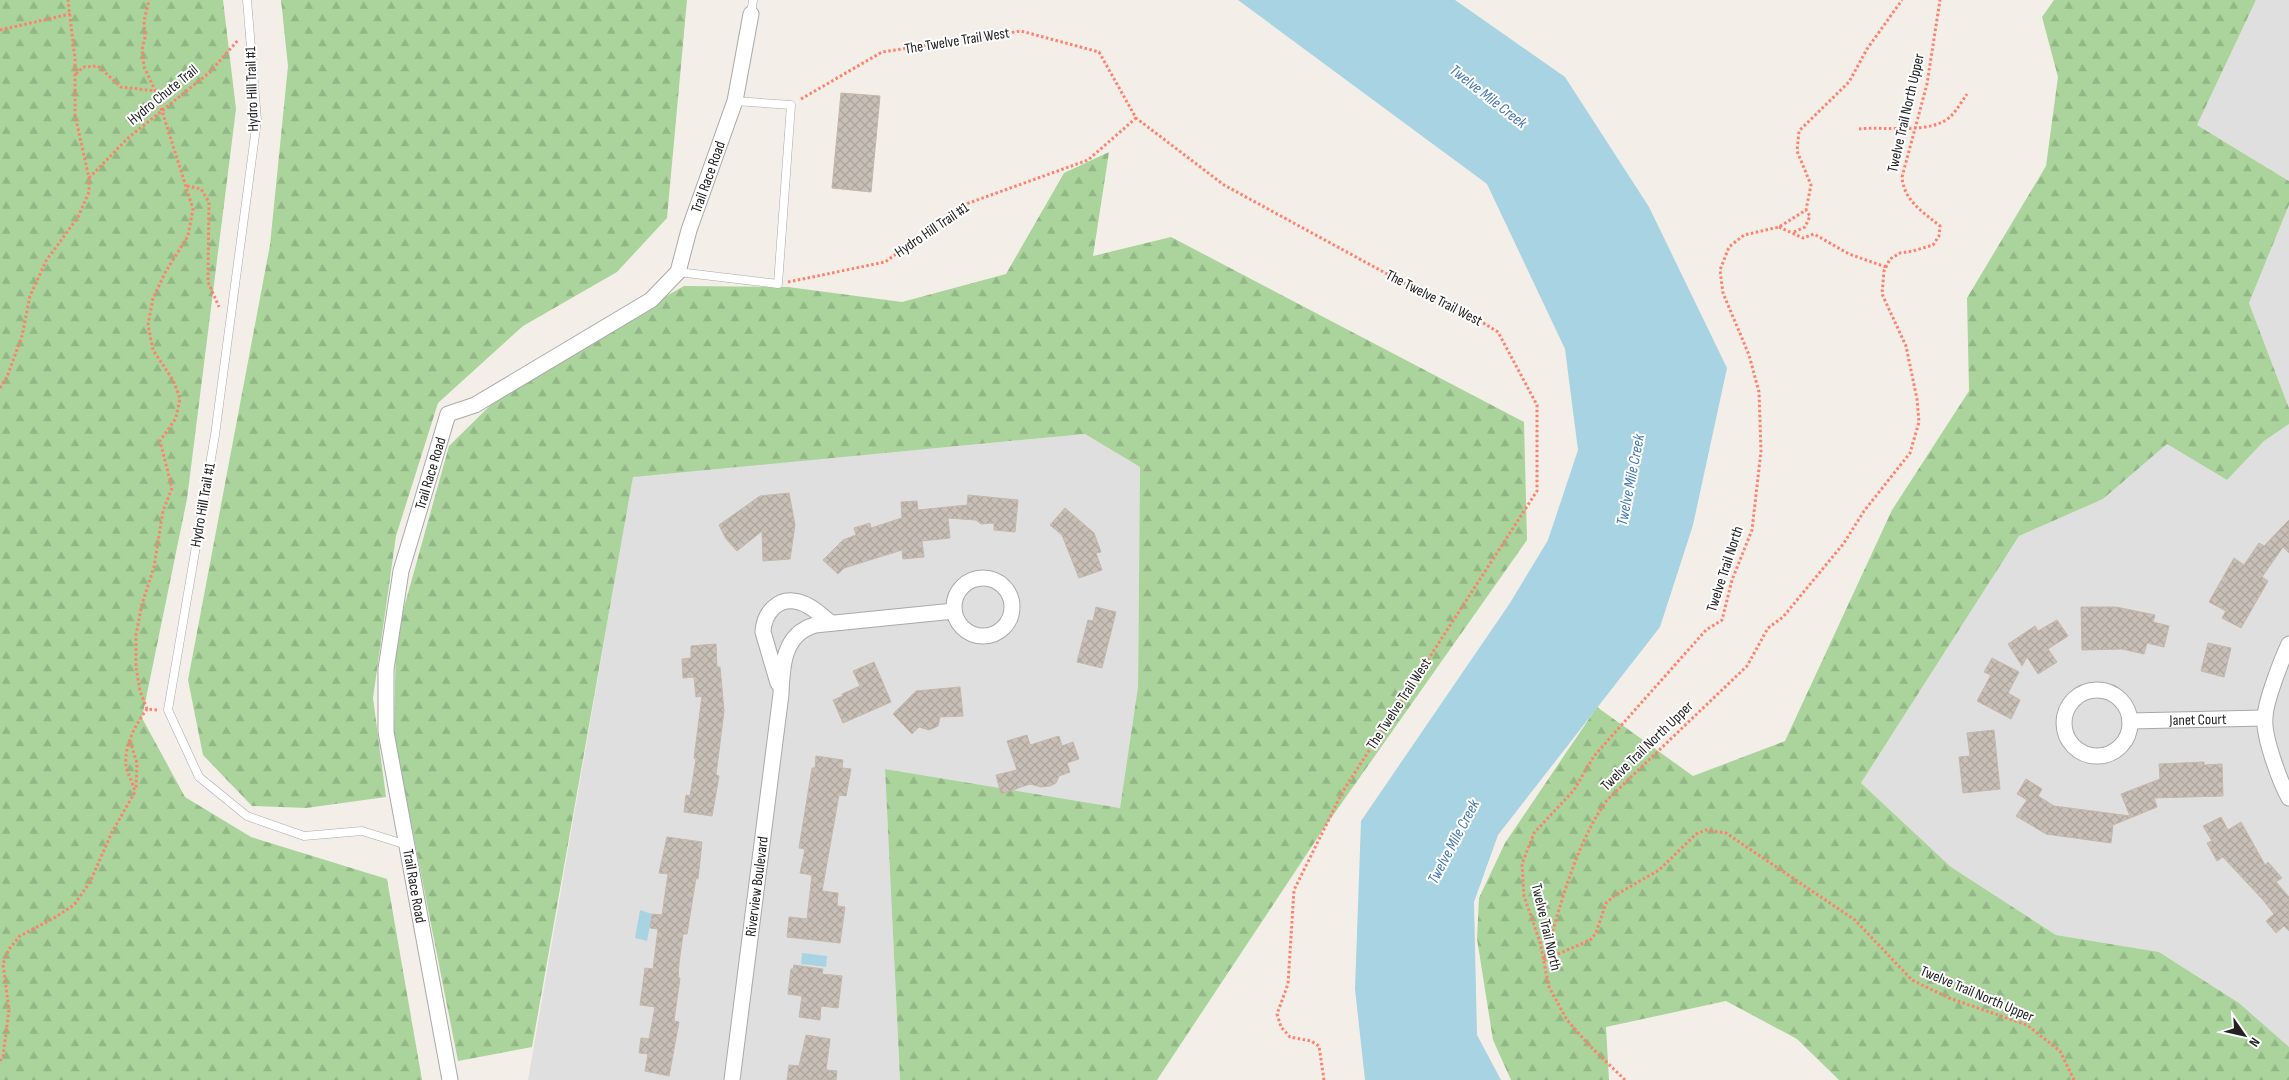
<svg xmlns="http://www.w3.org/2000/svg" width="2289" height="1080" font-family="'Sofia Sans Condensed',sans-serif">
	<defs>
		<pattern id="forest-firs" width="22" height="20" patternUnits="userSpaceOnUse" patternTransform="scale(1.25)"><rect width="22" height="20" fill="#aad49b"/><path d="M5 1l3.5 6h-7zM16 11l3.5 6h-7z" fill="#92b685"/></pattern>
		<pattern id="building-cross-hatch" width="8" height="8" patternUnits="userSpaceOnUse" patternTransform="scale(1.25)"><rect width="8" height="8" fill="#c8bfb7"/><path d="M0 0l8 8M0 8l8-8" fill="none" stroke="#aca49d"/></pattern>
	</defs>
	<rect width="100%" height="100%" fill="#f3efe8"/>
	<!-- residential -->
	<path fill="#e0dfdf" d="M2256,0H2289V181L2197,125Z
		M2289,205V408L2249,303Z
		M2289,424V1047L2239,1003L2159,952L2056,935L1951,867L1861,783L2019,536L2103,499L2167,444L2227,480L2264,441Z
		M1085,434L1140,467L1138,688L1120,808L885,769L900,1080H528L633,476Z"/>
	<!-- forest -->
	<path fill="url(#forest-firs)" d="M0,0H223L236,109L187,499L142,718L185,797L251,837L387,879L422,1080H0Z
		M281,0H687L667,218L617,272L523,326L438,403L396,536L373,698L386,797L306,808L252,806L203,755L188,680L270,245L288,66Z
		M2054,0H2256L2197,125L2289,181V205L2249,303L2289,408V424L2264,441L2227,480L2167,444L2103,499L2019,536L1861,783L1951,867L2056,935L2159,952L2239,1003L2289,1047V1080H1839L1797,1039L1726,1001L1606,1027L1609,1080H1511L1493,1040L1477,939L1479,898L1505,843L1597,707L1693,776L1785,741L1892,510L1969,391L1967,298L2046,166L2058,77L2042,17Z
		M1109,152L1093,256L1171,237L1524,422L1527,540L1322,831L1157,1080H900L885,769L1120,808L1138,687L1140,467L1085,434L633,477L532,1047L458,1061L394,737L396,636L449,446L512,384L684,286L788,287L902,302L1006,274L1064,173Z"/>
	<!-- water -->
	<path fill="#a7d3e2" d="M1238,0H1455L1565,77L1649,207L1727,368L1693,525L1660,627L1498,835L1474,902L1477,1035L1501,1080H1365L1355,989L1361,821L1510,603L1548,540L1578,450L1565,349L1487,184Z
		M640,910L652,914L647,941L635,938Z
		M802,953L827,956L826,967L801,964Z"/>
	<!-- building -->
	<path fill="url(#building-cross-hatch)" stroke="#c5b7a9" d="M841,93L880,96L871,192L832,188Z
		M789,493L795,525L790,559L763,561L762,531L737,551L726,539L719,525L760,496Z
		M968,495L1018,500L1015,532L994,530V523L981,524L976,520L948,518L950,538L922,541L924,557L903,559L902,550L844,568L838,574L823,560L843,540L856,535L854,528L870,523L871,528L902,518L901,502L917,501L918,510L967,505Z
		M1065,508L1094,533L1101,552L1096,553L1102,570L1079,578L1062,535L1050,525Z
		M2289,520V553L2283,547L2262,577L2268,581L2241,628L2222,618L2226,611L2209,602L2234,558L2244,565L2259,543L2264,546Z
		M1096,607L1116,612L1102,668L1077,662L1088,620L1093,621Z
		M2081,607H2116L2155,615L2153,622L2169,626L2164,647L2147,643L2144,654L2122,649L2082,650Z
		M2057,620L2068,636L2048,649L2057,662L2038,674L2027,657L2022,666L2008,644L2035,626L2038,631Z
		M2208,643L2231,648L2224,677L2201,671Z
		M716,644L717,667H720L724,711L716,775L719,776L712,816L684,812L686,795L690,796L696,759L694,758L702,696L696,697L694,677L683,678L682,659L691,658V646Z
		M1992,658L2019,672L2008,693L2020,700L2011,719L1977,701L1991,675L1984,672Z
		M874,662L891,702L843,723L833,700L843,696L842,694L860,686L853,671Z
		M960,687L963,716L940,717L938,726L929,730L919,727L912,734L893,714L916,691Z
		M1994,730L2000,789L1963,793L1959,757L1970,756L1967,733Z
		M1027,735L1030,745L1059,736L1062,746L1073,742L1079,759L1067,763L1070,772L1059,776L1056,783L1050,786L1041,787L1030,784L1001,794L996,775L1017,770L1007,741Z
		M816,756L843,760L842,768L851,769L846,796L839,795L822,891L838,893L837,906L845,907L840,943L787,937L789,917L807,919L812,875L800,873L805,849L799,848L812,768H815Z
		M2204,762V765L2222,764L2223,796L2154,798L2157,807L2113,825L2111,843L2046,834L2016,816L2027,800L2017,794L2026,779L2042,789L2038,796L2054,806L2130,816L2121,794L2160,779L2159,764Z
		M2221,817L2228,830L2241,822L2265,865L2268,862L2282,878L2276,882L2289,897V931L2284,926L2276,933L2266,921L2274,914L2263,900L2223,857L2217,861L2207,843L2212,841L2203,826Z
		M667,837L702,842L698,879L696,878L687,934H683L679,963L678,978H680L674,1021L679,1022L669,1076L645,1071L648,1054L639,1053L641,1038L649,1039L655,1007L640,1005L645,968L653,969L658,929L650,928L652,914L662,915L668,874L659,873Z
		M794,965L823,969L822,974L842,976L838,1008L821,1006L820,1020L799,1017L802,996L788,994L791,969H793Z
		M806,1035L830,1039L826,1070L837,1071L836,1080H787L789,1065L799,1066Z"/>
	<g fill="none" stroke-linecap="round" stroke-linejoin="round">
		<defs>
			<path id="lane" d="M247,0L257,120L215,435L168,710L199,777L247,816L304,836L362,831L407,845
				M751,14L753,0
				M678,272L778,284L791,105L735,101"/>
			<g id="street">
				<circle cx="983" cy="607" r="29"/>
				<path d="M2289,644C2282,659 2265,702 2265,718C2263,736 2280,782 2289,798"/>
				<path d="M778,683L763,632C764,613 778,596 799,602C811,605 822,616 831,623"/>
				<circle cx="2097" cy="723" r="33"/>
				<path id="s1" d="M2130,721L2264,718"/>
				<path id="s2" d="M450,1080L386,732V669L401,571L448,414L475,405L651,300L678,272L689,230L735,101L751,14"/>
				<path id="s3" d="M732,1080L781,694C782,667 783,634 815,625L954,611"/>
			</g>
		</defs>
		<!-- lane casing -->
		<use href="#lane" stroke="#a9a9a9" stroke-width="9"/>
		<!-- street casing -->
		<use href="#street" stroke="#a9a9a9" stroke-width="17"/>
		<!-- path -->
		<path stroke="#ff806d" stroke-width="3" stroke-dasharray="2.5 2.5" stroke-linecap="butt" d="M0,30L70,14
			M76,74L83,67L98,66L121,87L156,91
			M801,99L882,52L1021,31L1099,52L1136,118L1224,185L1422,293L1462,310L1498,332L1537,405V491L1343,791L1294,890L1288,984L1277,1014L1281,1027L1290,1037L1311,1041L1319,1046L1324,1080
			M1859,129C1885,126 1932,135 1951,116C1957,110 1962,101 1967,94
			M89,178L128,138L210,72L239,39
			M187,186L201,189L209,202L208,282L219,307
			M1779,227L1803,238L1814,234L1849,254L1886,267
			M1794,232L1805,227L1810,216L1806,210
			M788,282L885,262L966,204L1088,160L1136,118
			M0,388L7,377L22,336L30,296L46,261L78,217L89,192V178L75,115V59L68,0
			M147,709L140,691L136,667V635L142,604L154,567L163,511L172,488L160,441L176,418L180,398L173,380L153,350L148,325L153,298L166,271L188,236L193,209L156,92L144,67L142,50L145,37L144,21L149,0
			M130,741L137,763L136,789
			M1544,960C1561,905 1574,847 1607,800L1747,666L1768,628L1783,617L1844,543L1864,511L1910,453L1919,422L1917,399L1906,346L1882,294L1884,271L1890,259L1900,253L1913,251L1933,245L1939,236L1940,226C1923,212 1904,201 1902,177L1927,84L1940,0
			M1544,960L1590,940L1596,933L1606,903L1614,896L1659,870L1696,834L1706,830L1726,833L1855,920L1912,980L1949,998L2027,1025L2060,1051L2074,1080
			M0,1061L3,1056L9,1010L3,964L9,949L20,936L54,918L74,905L90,882L112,832L135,792C133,783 127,773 126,765C124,745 136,724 147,709L158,710
			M1625,1080L1589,1045L1567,1020L1549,987L1540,942L1524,896L1522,864L1534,833L1574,790L1594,756L1706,630L1722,620L1732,580L1752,530L1761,451L1759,392L1749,355L1723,293L1720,270L1729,247L1744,235L1779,227L1806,210L1811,185L1797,151L1799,131L1849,82L1867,49L1902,0"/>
		<!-- lane -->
		<use href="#lane" stroke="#fff" stroke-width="8"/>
		<!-- street -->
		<use href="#street" stroke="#fff" stroke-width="15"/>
	</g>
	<g text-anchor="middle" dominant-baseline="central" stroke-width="4" stroke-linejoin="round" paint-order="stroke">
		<!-- street labels -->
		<g font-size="15" fill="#222" stroke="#fff">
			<text transform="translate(957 41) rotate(-9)">The Twelve Trail West</text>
			<text transform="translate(252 89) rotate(-92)">Hydro Hill Trail #1</text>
			<text transform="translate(163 95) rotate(-39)">Hydro Chute Trail</text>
			<text transform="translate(1906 113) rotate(-77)">Twelve Trail North Upper</text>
			<text stroke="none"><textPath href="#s2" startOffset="1052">Trail Race Road</textPath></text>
			<text transform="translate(932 230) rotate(-34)">Hydro Hill Trail #1</text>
			<text transform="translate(1434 298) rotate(27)">The Twelve Trail West</text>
			<text stroke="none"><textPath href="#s2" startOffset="618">Trail Race Road</textPath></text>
			<text transform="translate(203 505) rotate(-80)">Hydro Hill Trail #1</text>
			<text transform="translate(1725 569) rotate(-72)">Twelve Trail North</text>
			<text transform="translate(1399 704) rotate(-57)">The Twelve Trail West</text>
			<text stroke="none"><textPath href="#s1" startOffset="68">Janet Court</textPath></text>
			<text transform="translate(1647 746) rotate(-44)">Twelve Trail North Upper</text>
			<text transform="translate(414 886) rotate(80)">Trail Race Road</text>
			<text stroke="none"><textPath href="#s3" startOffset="195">Riverview Boulevard</textPath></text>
			<text transform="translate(1546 927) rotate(77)">Twelve Trail North</text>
			<text transform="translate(1977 994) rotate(23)">Twelve Trail North Upper</text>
		</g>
		<!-- water labels -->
		<g font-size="16" font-style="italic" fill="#4478b1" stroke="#fff">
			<text transform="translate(1488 97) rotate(38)">Twelve Mile Creek</text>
			<text transform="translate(1631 480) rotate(-79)">Twelve Mile Creek</text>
			<text transform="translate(1454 842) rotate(-62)">Twelve Mile Creek</text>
		</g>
	</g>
	<!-- north arrow -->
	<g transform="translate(2244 1035) rotate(124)" stroke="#ffffff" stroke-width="4" paint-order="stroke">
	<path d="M0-4L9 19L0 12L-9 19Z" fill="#222222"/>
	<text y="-8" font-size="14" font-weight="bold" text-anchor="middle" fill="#222222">N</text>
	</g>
</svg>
